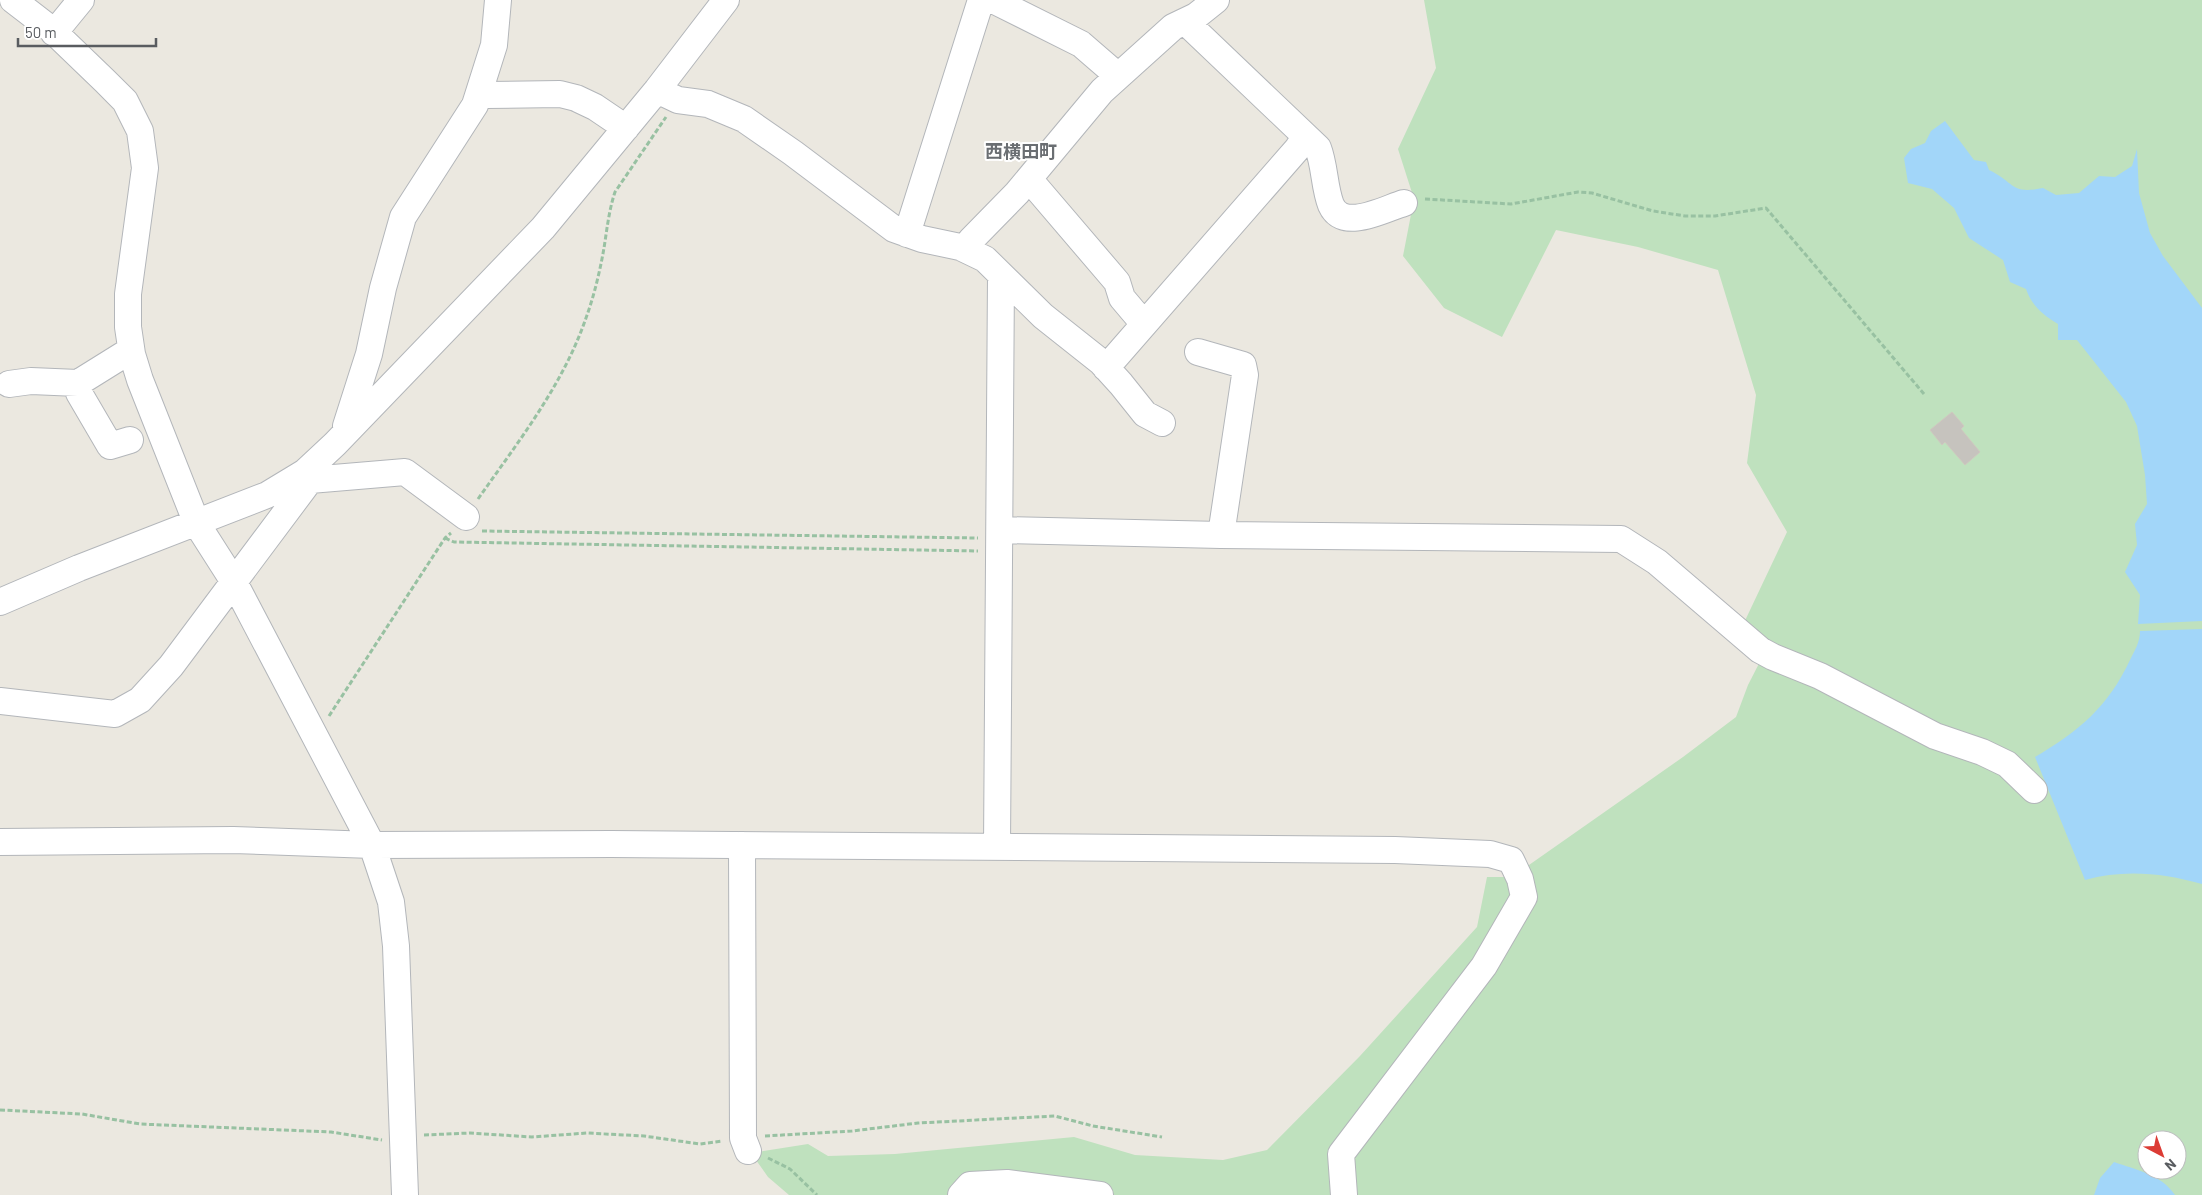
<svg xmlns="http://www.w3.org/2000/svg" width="2202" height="1195" font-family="Barlow,'Noto Sans JP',sans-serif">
	<rect width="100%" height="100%" fill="#ebe8e0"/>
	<!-- green -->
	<path fill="#bfe1be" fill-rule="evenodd" d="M1424,0H2202V1195H789L768,1177L751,1153L808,1144L828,1156L895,1154L1074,1137L1135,1155L1223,1160L1267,1150L1360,1056L1477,927L1487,877H1512L1683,757L1736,717L1748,685L1770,642L1742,627L1787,532L1747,463L1756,395L1718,270L1638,247L1556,230L1502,337L1444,308L1403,256L1414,199L1398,149L1436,68ZM2147,1140H2177V1170H2147Z"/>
	<!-- water -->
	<path fill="#a2d6f9" d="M1945,121L1974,160L1986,162L1989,170C2015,182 2010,195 2043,188L2056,195L2079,193L2099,176L2115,177L2132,166L2137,149L2139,193L2150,233L2163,256L2202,308V621L2138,624L2140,595L2125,572L2137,545L2135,524L2147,504L2145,475L2137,426L2126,402L2077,340H2058V324C2043,315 2032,306 2026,289L2010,282L2003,260L1969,238L1954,208L1932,189L1908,183L1904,158L1911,149L1925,143L1931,131Z
		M2202,629V884C2163,873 2124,869 2085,880L2035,757C2079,731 2108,707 2130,660C2135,650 2140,642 2140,631Z
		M2114,1162C2136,1170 2161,1174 2175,1195H2094L2100,1178Z"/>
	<!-- building -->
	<path fill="#c6c3be" stroke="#cfc9bf" d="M1952,412L1964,426L1961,429L1980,452L1965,465L1945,442L1942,445L1930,430Z"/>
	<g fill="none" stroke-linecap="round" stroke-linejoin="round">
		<defs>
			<path id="minor" d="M13,0L52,30L105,81L125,101L140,131L145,168L128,294V327L132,354L140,380L197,524L234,582L372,845L391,902L396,946L405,1195
				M993,0L1081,44L1118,76
				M1187,21L1191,27L1318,148C1325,166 1324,187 1331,205C1343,232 1384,209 1404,203
				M54,33L81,0
				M657,90L678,100L708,104L744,119L793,153L894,229L922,239L960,247L985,259L1043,316L1101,362L1121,384L1145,414L1162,423
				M480,92L486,95L560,94L576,98L595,107L626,128
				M1029,179L1117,282L1122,298L1144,324
				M907,234L981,0
				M967,250L971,240L1017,193L1102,91L1173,27L1196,16L1216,0
				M1198,352L1243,365L1245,375L1221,535
				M1106,368L1298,148L1304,137
				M78,383L79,393L110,446L130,440
				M9,384L31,381L78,383L131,350
				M348,429L346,426L369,354L383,288L403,217L475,105L494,45L498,0
				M305,472L310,480L405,472L466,517
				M1000,530L1221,535L1621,539L1657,562L1760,650L1773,657L1820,676L1935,736L1982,752L2007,764L2034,790
				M0,602L79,568L267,495L305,472L335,444L543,228L657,90L726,0
				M0,701L115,714L140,700L171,666L310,480
				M0,842L233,840L372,845L611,844L1395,850L1490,854L1511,860L1520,879L1524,897L1484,966L1341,1154L1344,1195
				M742,845L743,1138L748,1151
				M997,847L1001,276
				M961,1195L970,1185L1007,1183L1100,1195"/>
		</defs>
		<!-- minor casing -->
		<use href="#minor" stroke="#b3b6ba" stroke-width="28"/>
		<!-- path -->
		<path stroke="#98c1a2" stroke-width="3" stroke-dasharray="5 2.5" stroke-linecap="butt" d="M1425,199L1511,204L1578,192L1592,193L1653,211L1685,216H1715L1766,208L1924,394
			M478,499C518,442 563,385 586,318C594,296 600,271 604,248C607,229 609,210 615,192L666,117
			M482,531L978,538
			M445,538L454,542L978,551
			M329,716L445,538L451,533
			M0,1110L82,1114L140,1124L331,1132L382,1140
			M424,1135L470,1133L532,1137L587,1133L644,1136L700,1144L722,1141
			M765,1136L852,1131L918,1123L1055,1116L1093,1126L1162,1137
			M768,1158L790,1169L817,1195"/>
		<!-- minor -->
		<use href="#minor" stroke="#fff" stroke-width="26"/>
	</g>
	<g text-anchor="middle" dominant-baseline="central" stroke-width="4" stroke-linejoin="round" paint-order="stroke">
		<!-- quarter labels -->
		<g font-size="18" font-weight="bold" fill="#6a6e72" stroke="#fff">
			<text x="1021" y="151">西横田町</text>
		</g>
	</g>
	<!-- north arrow -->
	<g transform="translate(2162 1155) rotate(139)"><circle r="24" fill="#ffffff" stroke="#bdbebf"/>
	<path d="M0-4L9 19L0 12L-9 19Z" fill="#dc3c35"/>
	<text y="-8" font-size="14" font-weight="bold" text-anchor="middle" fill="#595c60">N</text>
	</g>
	<!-- scale -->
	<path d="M18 38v8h138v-8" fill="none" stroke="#595c60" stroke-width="2.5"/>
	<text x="25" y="38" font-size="15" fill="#595c60" stroke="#ffffff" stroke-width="4" paint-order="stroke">50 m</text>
</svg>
